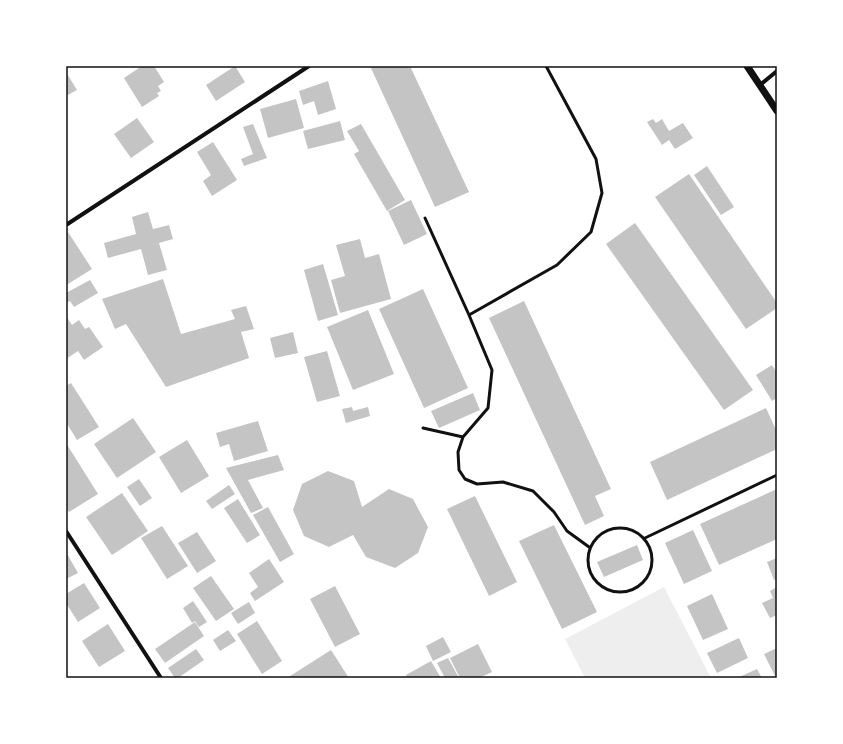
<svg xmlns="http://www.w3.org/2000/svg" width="843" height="744" font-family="'Archivo Narrow',sans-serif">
	<rect width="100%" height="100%" fill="#fff"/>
	<!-- green -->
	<path fill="#eee" d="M664,587L711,678H585L565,639Z"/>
	<!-- building -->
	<path fill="#c4c4c4" d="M142,66H154L164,82L158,86L161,91L157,93L159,96L142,107L124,78Z
		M235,66L245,82L216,101L206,85Z
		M370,66H410L469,192L435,207Z
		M66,72L77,90L66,96Z
		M328,81L336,109L318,115L314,101L303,105L299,91Z
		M296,99L304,128L268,138L260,109Z
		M137,118L154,142L131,158L114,134Z
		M653,119L656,123L662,119L669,131L683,123L693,138L675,149L669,140L662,145L647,122Z
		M340,121L345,140L308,149L303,131Z
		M253,124L267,158L244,166L241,159L253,154L243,127Z
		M361,124L405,200L387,211L354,154L359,151L347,131Z
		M213,142L237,180L212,196L203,181L211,175L197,152Z
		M707,166L734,207L721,215L694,175Z
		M689,174L777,303V308L746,329L655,197Z
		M411,200L427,234L404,245L388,211Z
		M148,212L153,229L169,225L173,239L159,243L167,270L148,275L141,249L108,258L104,243L136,234L132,217Z
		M635,223L753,390L724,410L606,244Z
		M68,232L92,269L68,284L66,281V233Z
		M360,239L365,258L379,254L391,299L340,313L331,280L345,276L336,245Z
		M323,264L338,315L318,321L304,270Z
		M163,279L181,334L235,319L231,310L246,306L254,329L241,332L249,358L166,387L126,324L115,329L102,299Z
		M90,280L98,293L74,307L70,301L66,303V293Z
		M423,289L468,388L424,408L379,309Z
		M524,301L611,489L595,496L604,516L585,525L489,318Z
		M368,310L394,374L353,390L327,327Z
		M66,316L72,325L79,320L85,329L89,327L103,347L84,360L78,351L66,359Z
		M293,332L298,353L275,358L270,338Z
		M327,351L340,396L317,402L304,357Z
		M772,365L777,373V398L772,401L756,375Z
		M71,383L99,427L77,440L66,422V386Z
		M473,393L480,410L439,428L431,411Z
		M352,407L353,411L368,407L370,416L346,423L342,409Z
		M766,408L777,432V449L667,500L650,462Z
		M133,418L156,452L117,478L94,444Z
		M258,421L268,451L234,461L229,444L220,447L216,433Z
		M187,440L209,476L181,493L159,457Z
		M66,443L98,494L69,512L66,508Z
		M278,455L284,470L248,480L263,508L251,513L226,468Z
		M328,471L354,481L362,507L389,489L413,499L428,527L418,553L395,568L366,557L353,535L329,547L304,536L293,510L302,484Z
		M139,479L152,498L140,506L127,487Z
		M229,485L235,494L212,509L206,501Z
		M777,489V539L719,565L700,524Z
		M122,493L148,531L112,555L86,517Z
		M475,496L517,582L489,596L447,509Z
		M238,499L260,535L247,543L224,508Z
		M268,507L294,554L280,562L253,515Z
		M554,525L597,612L562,629L519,541Z
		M162,526L188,566L167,579L141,538Z
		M693,530L712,571L684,584L665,543Z
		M197,532L216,561L197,573L178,543Z
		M637,545L643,560L604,577L597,562Z
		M66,552L78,573L66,579Z
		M777,558V579L774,580L767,562Z
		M269,559L284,582L255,601L250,593L258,587L249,573Z
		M211,576L234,609L216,621L193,588Z
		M84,583L100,608L78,622L66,603V594Z
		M335,586L360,634L335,647L310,599Z
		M777,587V615L770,618L762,603L773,598L770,591Z
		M712,594L728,629L703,640L687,606Z
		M193,601L207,622L199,627L195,621L192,623L183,608Z
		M249,602L255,613L238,624L231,613Z
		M257,621L282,661L262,674L237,634Z
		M195,622L204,636L165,663L155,649Z
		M108,624L125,651L99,667L82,641Z
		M228,630L236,641L220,651L213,640Z
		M443,637L451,652L433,661L426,646Z
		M739,638L748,658L717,673L707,653Z
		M478,644L492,672L479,678H460L450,658Z
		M777,648V678H776L764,654Z
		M196,649L204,660L178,678H175L168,668Z
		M331,650L349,678H287Z
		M448,658L459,678H445L437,663Z
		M431,661L441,678H407L406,675Z
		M757,669L762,678H737Z"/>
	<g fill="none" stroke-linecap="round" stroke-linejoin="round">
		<!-- service -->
		<path stroke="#111" stroke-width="3" d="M425,218L469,315L492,370L488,408L463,437L458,452L459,470L465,479L477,484L503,482L533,491L554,512L567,531L589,547
			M469,315L557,265L591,232L602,193L596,159L546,66
			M423,428L463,437
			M588 560a32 32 0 1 1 64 0a32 32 0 1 1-64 0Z
			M645,538L777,475"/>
		<!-- minor -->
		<path stroke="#111" stroke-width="4" d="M760,85L777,71
			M66,225L309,66
			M66,531L161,678"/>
		<!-- tertiary -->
		<path stroke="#111" stroke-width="7" d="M747,66L777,111"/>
	</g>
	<!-- border -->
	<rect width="843" height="744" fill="none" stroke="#ffffff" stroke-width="134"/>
	<rect x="67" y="67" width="709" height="610" fill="none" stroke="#111" stroke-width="1.5"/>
</svg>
